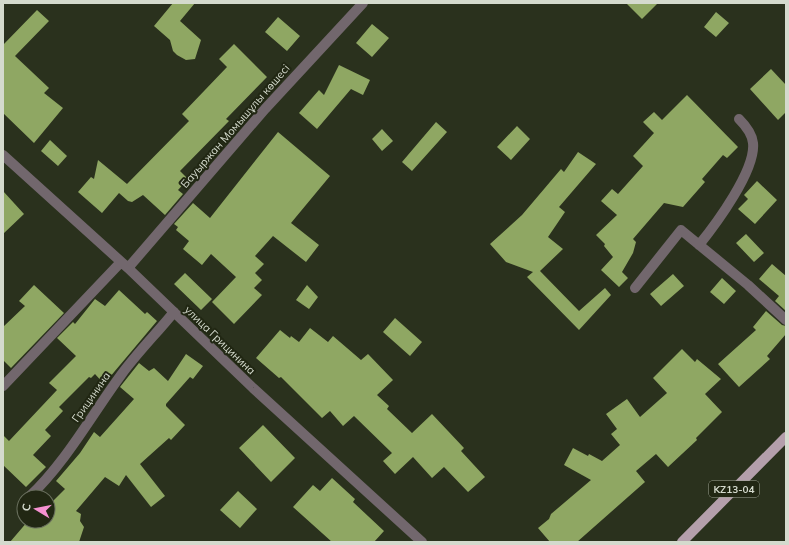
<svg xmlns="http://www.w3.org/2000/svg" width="789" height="545" font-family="Mulish,sans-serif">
	<rect width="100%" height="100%" fill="#2a311d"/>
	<!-- building -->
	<path fill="#8fa763" d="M173,3H195L180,21L201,40L195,59L186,60L177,55L173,51L170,40L154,26Z
		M626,3H658L642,19Z
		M37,10L49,21L15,56L49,88L44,93L63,108L34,143L3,113V45Z
		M716,12L729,23L716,37L704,27Z
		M278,17L300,36L287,51L265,32Z
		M372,24L389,38L372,57L356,43Z
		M234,44L267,77L226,119L229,121L180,171L188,179L178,190L183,194L165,215L143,195L132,202L128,201L119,193L102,213L78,192L91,177L94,179L98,160L127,184L125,186L189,121L182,114L227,67L219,59Z
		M339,65L370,80L363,95L351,89L317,129L299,113L319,90L324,95Z
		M771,69L786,85V112L778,120L750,89Z
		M687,95L738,147L727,158L723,155L702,179L705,182L683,207L664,203L633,239L636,242L633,253L622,272L628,278L619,287L601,270L613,257L604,246L605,244L596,235L617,215L601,201L612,189L618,194L643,166L633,156L654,133L643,122L654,112L662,120Z
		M436,122L447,132L412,171L402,162Z
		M517,126L530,139L511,160L497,147Z
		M382,129L393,141L382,151L372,139Z
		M278,132L330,176L291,223L319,245L306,262L273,236L255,256L264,264L255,273L262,280L254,288L262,295L234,324L212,302L236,277L211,254L202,265L183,249L189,241L176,230L178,227L174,224L193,203L210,218Z
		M50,140L67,156L58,166L41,151Z
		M578,152L596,164L559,207L565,212L548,237L563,249L540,271L579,311L605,288L611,295L579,330L527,277L533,272L506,262L490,244L522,215L561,169L564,172Z
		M757,181L777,200L755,224L738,209L748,199L744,195Z
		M3,191L24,214L3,234Z
		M746,234L764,253L754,262L736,243Z
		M772,264L786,276V311L775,301L779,296L759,279Z
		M185,273L212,299L201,310L174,284Z
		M673,274L684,286L661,306L650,294Z
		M722,278L736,291L724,304L710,292Z
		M34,285L64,313L11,368L3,360V327L25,306L19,301Z
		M307,285L318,297L309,309L296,300Z
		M119,290L145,314L147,312L157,321L104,384L95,374L91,378L89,377L59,407L63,411L45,430L51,436L33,455L46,467L26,487L3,465V435L9,441L57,390L49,383L76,356L57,338L73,322L75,324L95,299L105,306Z
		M766,311L782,325L786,326V334L767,356L770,359L739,387L718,364L756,330L753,327Z
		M395,318L422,342L410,356L383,332Z
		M310,328L328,342L333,336L361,360L368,354L393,380L377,395L389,406L387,409L412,433L432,414L464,448L461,451L485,477L468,492L444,467L432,478L413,457L395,474L383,461L392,453L354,416L343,426L330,411L322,418L281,377L279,378L256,358L280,330L290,338L291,336L299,342Z
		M682,349L695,362L697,359L721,379L705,394L722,412L696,438L697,440L668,467L656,454L636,471L645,482L577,542H550L538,528L549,519L551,514L591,480L564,465L573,448L588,456L589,454L602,461L620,445L611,434L617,429L606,414L627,399L640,417L667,393L653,378Z
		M186,354L203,366L193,379L190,377L166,404V406L185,425L171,440L169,438L140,464L165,496L151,507L126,475L119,486L105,477L76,511L81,514L80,521L84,527L79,542H10L28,521H48V506L65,489L56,481L80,453L94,432L100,437L134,399L120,387L139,363L149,371L154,368L168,381Z
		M263,425L295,458L271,482L239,448Z
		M332,478L355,499L353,502L384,531L374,542H332L293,507L313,485L320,491Z
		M238,491L257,509L240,528L220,510Z"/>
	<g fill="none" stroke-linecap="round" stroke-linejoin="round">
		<!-- minor -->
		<path stroke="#72676d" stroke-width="10" d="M3,155L128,268L253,388L422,542
			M699,245C716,224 756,170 753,143C752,133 745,125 739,119
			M128,268L265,109L363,3
			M635,288L681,230L748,285L786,320
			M3,386L121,262
			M29,497C66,462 91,416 121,375C137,353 157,333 174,312"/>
		<!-- major -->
		<path stroke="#b49fab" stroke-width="10" d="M682,542L786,437"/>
	</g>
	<g text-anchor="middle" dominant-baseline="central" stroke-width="4" stroke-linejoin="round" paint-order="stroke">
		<!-- shield labels -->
		<rect fill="#212713" stroke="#9ea495" stroke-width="1" x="709" y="481" width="50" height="16" rx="3"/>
		<g font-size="10" font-weight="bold" fill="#d4dacd">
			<text x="734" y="489">KZ13-04</text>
		</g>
		<!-- street labels -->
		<g font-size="11" fill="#d4dacd" stroke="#212713">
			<text transform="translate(235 126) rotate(-49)">Бауыржан Момышұлы көшесі</text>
			<text transform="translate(220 340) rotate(44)">улица Грицинина</text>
			<text transform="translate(91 397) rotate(-55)">Грицинина</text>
		</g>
	</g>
	<!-- border -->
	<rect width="789" height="545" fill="none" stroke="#d4dacd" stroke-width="8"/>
	<!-- north arrow -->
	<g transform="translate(36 509) rotate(280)"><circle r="19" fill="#212713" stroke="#696f5d"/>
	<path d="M0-3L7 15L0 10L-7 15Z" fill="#f591d1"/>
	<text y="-6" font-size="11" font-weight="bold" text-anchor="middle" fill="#d4dacd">С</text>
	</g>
</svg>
